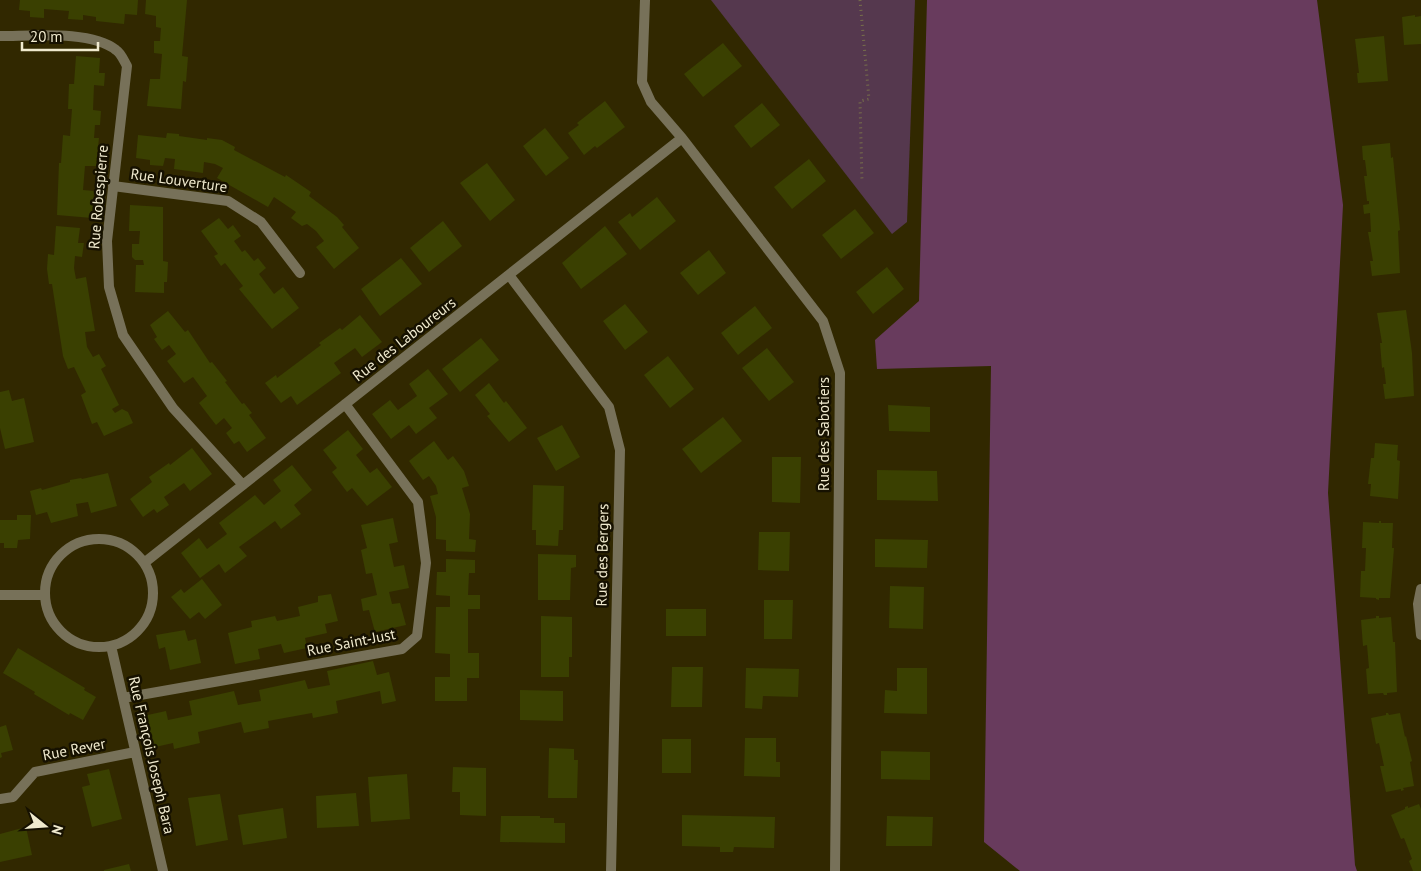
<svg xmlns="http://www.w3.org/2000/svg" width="1421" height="871" font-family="'PT Sans',sans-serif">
	<rect width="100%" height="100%" fill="#312800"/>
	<!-- green -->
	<path fill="#55384e" d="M711,0H915L907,222L892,234Z"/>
	<!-- forest -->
	<path fill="#683b5d" d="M927,0H1317L1343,205L1328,493L1355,865L1357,871H1020L984,842L991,366L877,369L875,340L919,301Z"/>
	<!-- building -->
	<path fill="#3a4001" d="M20,0H138L137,15L125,14L124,24L96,21V17L83,15V20L68,19L69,11L44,9V18L30,17V11L19,10Z
		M146,0H187L182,56L188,57L186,82L183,81L181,109L147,106L150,79H160L162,54L154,53V41H160L161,28L156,27V16L145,14Z
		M1415,15V17L1421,16V44L1404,45L1402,17Z
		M1384,36L1388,81L1358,83L1357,73H1359L1355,39Z
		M723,43L742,66L703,97L684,74Z
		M76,56L100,58L99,73H105L104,86L94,85L93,110L101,111L100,125H95L94,138H99L96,166H85L83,190L94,191L92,218L57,215L59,163H61L63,135L70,136L72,109H68L69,84H74Z
		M605,101L625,127L597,148L595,146L584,155L568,133L579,125L577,123Z
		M762,103L780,125L751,148L734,126Z
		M545,128L569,158L546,176L523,146Z
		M167,133L179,134V136L207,140V138L222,140L235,147L234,150L285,177L286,175L311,192L309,196L337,217L344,225L342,227L359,248L334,269L316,247L324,241L316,231L307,224L302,226L291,218L296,212L274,197L268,207L217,178L223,168L215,164L204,162L203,173L174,169L175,159L165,158L163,166L150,165V160L136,158L138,135L166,138Z
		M1390,143L1391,158L1393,157L1400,230L1398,231L1400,273L1372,276L1370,261H1373L1368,232H1371L1370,213L1364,214L1363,205L1369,204V201H1367L1364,176H1367L1365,160H1363L1362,146Z
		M809,159L826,181L792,209L774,187Z
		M487,163L515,200L490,221L460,183Z
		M657,197L676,221L640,250L618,222L630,213L632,217Z
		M130,205L163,207V261L168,262L167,282H164V293L135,292L136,265H144L143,260H135L132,257V244H139L140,231H129Z
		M855,209L874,233L841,259L822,235Z
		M219,218L228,229L233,225L241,236L234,241L242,252L245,250L254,261L258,258L266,268L259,274L274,294L283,287L299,308L272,329L239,289L243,286L225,263L221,266L214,256L218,254L201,231Z
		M443,221L462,246L429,272L410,248Z
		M56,226L80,228L78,243H84L82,257L75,256L74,268L76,279L86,277L95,331L85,332L87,347L93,357L99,354L106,366L101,369L119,405L112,409L115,413L122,409L128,412L133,423L104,436L97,422L92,424L81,395L86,392L74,367L68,369L63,356L52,284H49L47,269L48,254L54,255Z
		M605,226L627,254L581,289L562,263Z
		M709,250L726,273L698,295L680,273Z
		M401,258L422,284L380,316L361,289Z
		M887,267L904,289L873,314L856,292Z
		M625,304L648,332L625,350L603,321Z
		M755,306L772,328L738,355L721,333Z
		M1406,310L1412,353L1414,396L1385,399L1383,384H1386L1384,367L1382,368L1380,343H1382L1377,313Z
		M168,311L185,332L188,330L210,363L212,362L227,381L225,382L242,404L244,403L252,413L249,415L266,438L247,452L239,441L234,444L226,433L232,428L224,418L216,425L199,403L207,396L193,377L184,383L167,361L176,354L169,345L162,350L154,339L157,337L150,325Z
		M360,315L382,342L362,357L355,348L334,363L341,373L297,405L291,396L281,403L265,383L276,375L277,378L321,345L319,343L340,328L342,330Z
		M481,338L499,360L460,392L442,369Z
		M767,348L794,382L769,401L742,368Z
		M668,356L694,389L670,408L644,375Z
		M428,369L448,394L429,408L437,418L416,434L409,425L391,439L372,414L390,400L398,410L417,396L409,384Z
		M489,383L504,403L506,401L527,428L509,442L487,416L490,414L475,395Z
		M9,390L12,401L24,398L34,442L5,449L0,428V392Z
		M888,405L930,407V432L889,431Z
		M723,417L742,441L701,473L682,449Z
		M562,425L580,457L556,471L537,438Z
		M348,430L363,449L356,455L370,473L377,468L392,487L367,506L352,488L347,492L332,472L337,468L323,450Z
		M434,441L448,460L453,456L464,471L469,486L462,488L470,514L469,539L476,540L475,552L446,551V540L436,539V517L430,496L438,494L436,486L429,476L423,480L409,461Z
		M1375,443L1398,445L1397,460L1400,461L1398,499L1370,496L1371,484H1368L1371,458H1374Z
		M192,448L212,474L190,491L184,483L164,497L169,505L157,513L154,509L143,517L130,499L152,482L149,477L169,463L170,465Z
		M772,457H801L800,503L772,502Z
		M292,465L312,490L294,505L301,514L281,529L275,521L239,547L247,556L225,573L219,564L200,578L181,553L199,538L207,549L227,534L219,523L255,495L264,505L281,491L273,480Z
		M877,470L937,471L938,501L877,500Z
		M108,473L117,506L91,513L88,502L76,504L78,516L51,523L47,512L36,515L30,491L41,488L42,490L70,482V480L81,478L82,479Z
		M533,485L564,486L563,530H559L558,546L536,545V530H532Z
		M17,515H31L30,539L18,540L17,548H4V543H0V520H17Z
		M393,518L398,542L389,544L394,567L404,565L409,588L389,592L392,604L400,603L406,625L375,632L369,610L363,611L361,599L377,595L372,573L366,574L361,550L367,548L361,525Z
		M1379,521H1381V523H1393L1392,548H1394L1390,598H1379V600L1376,599V598L1360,597L1361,571H1365L1366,548H1362L1363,522L1379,523Z
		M759,532H790L789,571L758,570Z
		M875,539L928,540L927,568L875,567Z
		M538,554L576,555V567L571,568L570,600H538Z
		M446,559L475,560V573H469L468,595H480V609H468V653H479V678H467V701H435V677H450V654L435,653L436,607H450V596L436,595L437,572H446Z
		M202,579L222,605L205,619L199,612L190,619L171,597L181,589L184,593Z
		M890,586L924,587L923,629L889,628Z
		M331,594L338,621L325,624L327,633L305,638L307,648L284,653L281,644L258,649L260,659L235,664L228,633L252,627L251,621L275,616L277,621L300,616L298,607L318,602V596Z
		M764,600H793L792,639H764Z
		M666,609H706V636H666Z
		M541,616L572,617V657H569V677H541Z
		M1376,616H1379V618L1391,617L1393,642H1395L1397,692L1387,693V695H1384L1383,693L1368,694L1366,669L1369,668L1367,645L1363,646L1361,620L1376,618Z
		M185,630L188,641L196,639L201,663L170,670L165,647L159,649L156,635Z
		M18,648L85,688L84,690L96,697L83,720L70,713L69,715L34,694L35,692L3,673Z
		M373,661L377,675L389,672L396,701L382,704L380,691L336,701L338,713L313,718L312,713L268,721L269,728L244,733L241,722L198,732L200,743L174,749L173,743L151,748L143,716L166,711L168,720L192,715L189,701L234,691L238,705L261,701L259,690L305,680L308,689L330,685L327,671Z
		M672,667H703L702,707H671Z
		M746,668L799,669L798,697L763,696L762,709L745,708Z
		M897,668H927V714L884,713L885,690L897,691Z
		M520,690L563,691V721L520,720Z
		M1386,713H1388L1389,715L1400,713L1405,737L1406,736L1412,761L1410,762L1414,786L1403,788L1404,790L1401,791V789L1386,792L1380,766H1384L1379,743L1376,744L1371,718L1386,715Z
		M6,725L13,750L1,753L2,757L0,758V727Z
		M745,738H776V762H780V777L744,776Z
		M662,739H691V773H662Z
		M549,748L574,749V760H578L577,798H548Z
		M881,751L930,752V780L881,779Z
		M453,767L486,768V816L460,815V792H452Z
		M109,769L122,819L92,827L82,787L90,785L87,774Z
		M407,774L410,819L371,822L368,777Z
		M356,793L359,826L317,828L316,796Z
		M220,794L228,840L196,846L188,798Z
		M1419,804L1421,809V871H1413L1409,861L1412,859L1404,838L1401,839L1391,815L1405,809V807L1408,806V808Z
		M283,808L287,838L243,845L238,815Z
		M682,815L775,817L774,848L734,847L733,852H720V847L682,846Z
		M501,816H540V818H554V823H565V843L500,842Z
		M887,816L933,817L932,846H886Z
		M26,827L32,855L0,862V834Z
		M129,864L131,871H104V870Z"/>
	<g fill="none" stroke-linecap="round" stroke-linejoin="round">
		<!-- path -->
		<path stroke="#776f4b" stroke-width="3" stroke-dasharray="1 4" stroke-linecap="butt" d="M860,0L869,99L860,101L862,182"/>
		<!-- street -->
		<path stroke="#777159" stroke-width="10" d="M645,0L642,82L651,102L682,138L823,321L840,373L835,871
			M0,36C32,36 91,30 116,50C121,53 124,61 127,66L107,241L109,287L123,335L173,408L243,485
			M113,186L228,201L261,222L300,273
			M509,275L609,407L620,450L611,871
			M45 593a54 54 0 1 1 108 0a54 54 0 1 1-108 0Z
			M144,563L682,138
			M1421,589L1418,604L1421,635
			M0,595H45
			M111,646L163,871
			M123,698L402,649L417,636L426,563L418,502L345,404
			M0,799L13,797L35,772L135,752"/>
	</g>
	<g text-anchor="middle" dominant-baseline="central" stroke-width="5" stroke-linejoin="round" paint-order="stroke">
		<!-- street labels -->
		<g font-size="15" fill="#f0eace" stroke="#161100">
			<text transform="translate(179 180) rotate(8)">Rue Louverture</text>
			<text transform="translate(98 197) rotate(-85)">Rue Robespierre</text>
			<text transform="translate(404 339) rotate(-38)">Rue des Laboureurs</text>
			<text transform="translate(823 434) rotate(-90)">Rue des Sabotiers</text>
			<text transform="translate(602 555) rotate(-89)">Rue des Bergers</text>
			<text transform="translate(351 642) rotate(-11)">Rue Saint-Just</text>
			<text transform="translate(74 749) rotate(-11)">Rue Rever</text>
			<text transform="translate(152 755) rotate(77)">Rue François Joseph Bara</text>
		</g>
	</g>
	<!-- north arrow -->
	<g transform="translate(45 826) rotate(107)" stroke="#161100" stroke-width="4" paint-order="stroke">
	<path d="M0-4L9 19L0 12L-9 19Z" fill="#f0eace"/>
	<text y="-8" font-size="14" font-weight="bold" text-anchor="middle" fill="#f0eace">N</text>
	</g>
	<!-- scale -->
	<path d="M22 42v8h76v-8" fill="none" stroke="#f0eace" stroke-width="2.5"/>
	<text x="30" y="42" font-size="15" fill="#f0eace" stroke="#161100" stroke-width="4" paint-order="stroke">20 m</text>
</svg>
